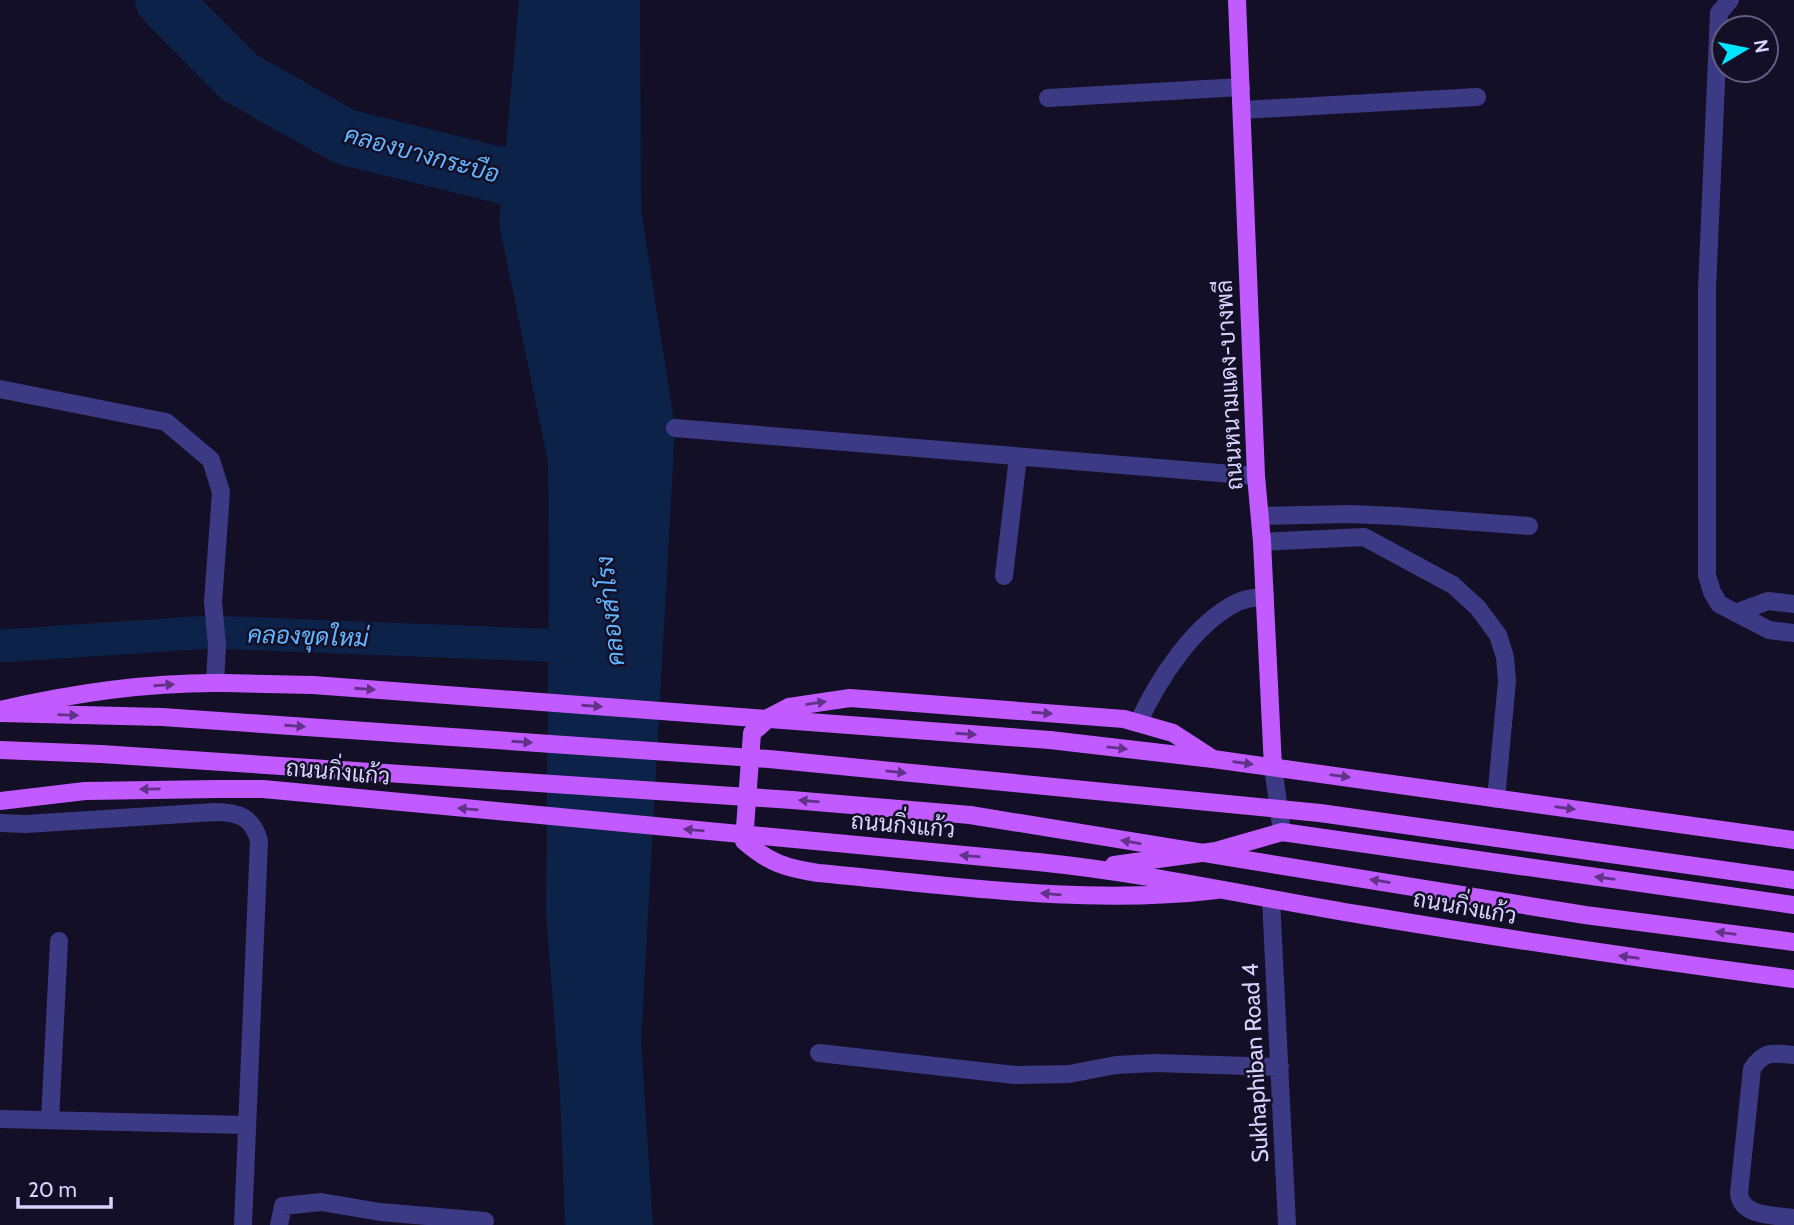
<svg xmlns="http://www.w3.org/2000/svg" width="1794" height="1225" font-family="Cabin,Sarabun,sans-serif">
	<rect width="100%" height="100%" fill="#130f26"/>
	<!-- water -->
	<path fill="#0c2248" d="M519,0H640L641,210L675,428L641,1041L653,1225H565L560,1094L546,913L549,574L548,462L499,224Z"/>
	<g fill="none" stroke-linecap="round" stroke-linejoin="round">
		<!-- canal -->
		<path stroke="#0c2248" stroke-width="33" d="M0,646L210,632L594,647"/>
		<!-- river -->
		<path stroke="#0c2248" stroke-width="56" d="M163,0L239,77L345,137L557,189"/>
		<!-- minor -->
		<path stroke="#3d3a85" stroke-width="18" d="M1730,0L1719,13L1707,289V575L1712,592L1719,604L1769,630L1794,633
			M1048,98L1241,87
			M1242,110L1477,97
			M0,389L166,422L211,460L221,492L213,602L217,645L215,683
			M675,428L1256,476
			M1260,516L1350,514L1396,516L1529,526
			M1262,542L1364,537L1453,585L1478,608L1498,635L1505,657L1507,681L1496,799
			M1004,576L1018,457
			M1738,612L1768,601L1794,604
			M1138,723C1158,680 1194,623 1238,602C1246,598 1256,598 1265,596
			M1273,767L1282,832
			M0,823L26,824L215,812C238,812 253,817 259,841L243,1225
			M1271,899L1287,1225
			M819,1053L1015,1075L1069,1074L1116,1065L1155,1063L1280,1067
			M1794,1055C1773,1053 1764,1050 1752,1069L1739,1193C1741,1217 1775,1215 1794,1218
			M0,1119L246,1125
			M50,1120L59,941
			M279,1225L283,1206L321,1202L380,1212L485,1221"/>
		<!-- major -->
		<path stroke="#c25bff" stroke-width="18" d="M1237,0L1256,476L1262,542L1273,767
			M0,710C73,693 149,682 224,683
			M1050,740L1213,759L1794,840
			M1213,759L1173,733L1124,719L850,698L789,707L770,717L752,733L744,841C769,863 786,868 818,873C950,885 1084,906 1217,890
			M0,801L85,791L218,789
			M1038,862C1147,873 1254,897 1363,915C1506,939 1650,960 1794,979
			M1114,865L1216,851L1282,832L1794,905"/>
		<!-- major-bridge -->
		<path stroke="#c25bff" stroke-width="18" d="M224,683L313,685L1050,740
			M0,713L162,717L769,759L1320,813L1794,880
			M0,750L101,754L792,800L970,815L1585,915L1794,942
			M218,789H263L1038,862"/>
	</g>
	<!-- one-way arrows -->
	<defs><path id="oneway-solid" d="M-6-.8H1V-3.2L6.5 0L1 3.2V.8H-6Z" transform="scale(1.75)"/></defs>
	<g fill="#623188">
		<use href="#oneway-solid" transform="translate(164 685) rotate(-4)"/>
		<use href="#oneway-solid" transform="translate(365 689) rotate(4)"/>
		<use href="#oneway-solid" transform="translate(816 703) rotate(-9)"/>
		<use href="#oneway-solid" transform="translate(592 706) rotate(4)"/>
		<use href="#oneway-solid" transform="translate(1042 713) rotate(4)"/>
		<use href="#oneway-solid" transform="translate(68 715) rotate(2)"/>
		<use href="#oneway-solid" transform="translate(295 726) rotate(4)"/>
		<use href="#oneway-solid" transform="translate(966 734) rotate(4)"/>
		<use href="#oneway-solid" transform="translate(522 742) rotate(4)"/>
		<use href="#oneway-solid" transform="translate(1117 748) rotate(6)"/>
		<use href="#oneway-solid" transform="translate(1243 763) rotate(8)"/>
		<use href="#oneway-solid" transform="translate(896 772) rotate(6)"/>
		<use href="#oneway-solid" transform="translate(1340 776) rotate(8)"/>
		<use href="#oneway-solid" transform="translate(150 789) rotate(179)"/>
		<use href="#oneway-solid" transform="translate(809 801) rotate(-175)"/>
		<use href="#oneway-solid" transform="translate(1565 808) rotate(8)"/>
		<use href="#oneway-solid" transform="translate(468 809) rotate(-175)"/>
		<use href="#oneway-solid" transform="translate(694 830) rotate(-175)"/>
		<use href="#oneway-solid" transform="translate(1131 842) rotate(-170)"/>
		<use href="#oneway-solid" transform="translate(970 856) rotate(-175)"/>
		<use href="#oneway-solid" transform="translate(1605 878) rotate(-172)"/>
		<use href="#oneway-solid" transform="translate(1380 881) rotate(-171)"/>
		<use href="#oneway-solid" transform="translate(1051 894) rotate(-175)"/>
		<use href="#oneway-solid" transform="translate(1726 933) rotate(-173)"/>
		<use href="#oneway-solid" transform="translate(1629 957) rotate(-172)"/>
	</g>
	<g text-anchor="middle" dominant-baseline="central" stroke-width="5" stroke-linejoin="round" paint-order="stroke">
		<!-- street labels -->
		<g font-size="23" fill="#d9d4ff" stroke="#130f26">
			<text transform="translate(1229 385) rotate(-93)">ถนนหนามแดง-บางพลี</text>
			<text transform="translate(338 772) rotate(5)">ถนนกิ่งแก้ว</text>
			<text transform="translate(903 825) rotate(5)">ถนนกิ่งแก้ว</text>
			<text transform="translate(1465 907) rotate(10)">ถนนกิ่งแก้ว</text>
			<text transform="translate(1255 1063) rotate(-93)">Sukhaphiban Road 4</text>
		</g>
		<!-- water labels -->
		<g font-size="24" font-style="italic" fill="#62b6ff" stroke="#130f26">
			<text transform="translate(422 154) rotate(15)">คลองบางกระบือ</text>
			<text transform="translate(610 611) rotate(-96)">คลองสำโรง</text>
			<text transform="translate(308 636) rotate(2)">คลองขุดใหม่</text>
		</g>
	</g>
	<!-- north arrow -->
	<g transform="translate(1745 49) rotate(80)"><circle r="33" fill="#130f26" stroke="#625e7d" stroke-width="2"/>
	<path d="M0-5L12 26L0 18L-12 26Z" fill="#00e5ff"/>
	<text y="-10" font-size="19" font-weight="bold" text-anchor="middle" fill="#d9d4ff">N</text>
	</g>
	<!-- scale -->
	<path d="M18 1197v10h93v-10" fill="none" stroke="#d9d4ff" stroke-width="3.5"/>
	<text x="28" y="1197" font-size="21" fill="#d9d4ff" stroke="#130f26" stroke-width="5" paint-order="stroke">20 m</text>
</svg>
